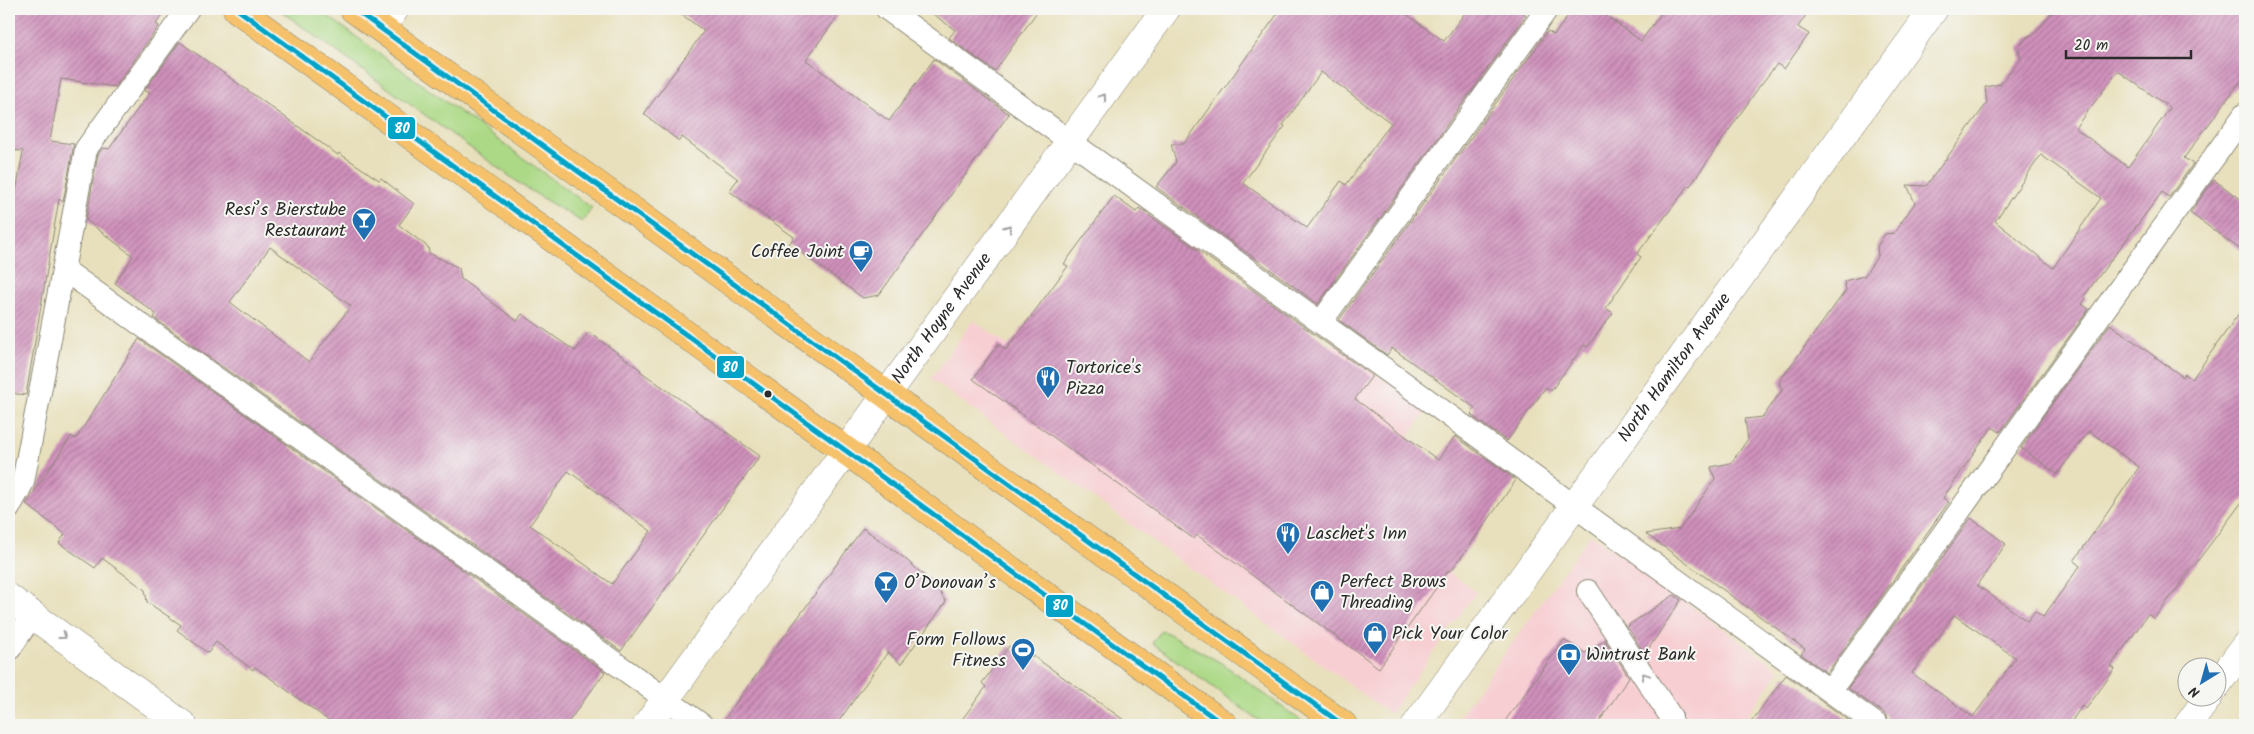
<svg xmlns="http://www.w3.org/2000/svg" width="2254" height="734" font-family="Kalam,sans-serif">
	<defs>
		<pattern id="building-hatch" width="6" height="6" patternUnits="userSpaceOnUse" patternTransform="scale(1.25)"><rect width="6" height="6" fill="#d091bc"/><path d="M-1 1l2-2M0 6l6-6M5 7l2-2" fill="none" stroke="#a97799"/></pattern>
	</defs>
	<rect width="100%" height="100%" fill="#f6f6f2"/>
	<filter id="ink" filterUnits="userSpaceOnUse"><feTurbulence type="fractalNoise" baseFrequency=".02" numOctaves="2"/><feDisplacementMap in="SourceGraphic" scale="10" xChannelSelector="R" yChannelSelector="G"/><feConvolveMatrix kernelMatrix="1 2 1 2 8 2 1 2 1" color-interpolation-filters="sRGB"/></filter>
	<filter id="wash" filterUnits="userSpaceOnUse"><feTurbulence type="fractalNoise" baseFrequency=".0096" numOctaves="4" result="noise"/><feDisplacementMap in="SourceGraphic" scale="20" xChannelSelector="R" yChannelSelector="G"/><feGaussianBlur stdDeviation="1.12" result="paint"/><feColorMatrix in="noise" values="0 0 0 0 0 0 0 0 0 0 0 0 0 0 0 0 0 1.4 0 .05"/><feComposite in="paint" operator="in"/></filter>
	<g filter="url(#wash)">
		<rect width="100%" height="100%" fill="#e8e0bc"/>
		<!-- built -->
		<path fill="#f7cfd3" d="M973,320L1222,500L1334,343L1427,411L1358,506L1476,592L1390,714L931,379Z
			M1591,534L1780,670L1740,725H1453Z"/>
		<!-- garden -->
		<path fill="#acd986" stroke="#6c8258" d="M278,9H318L592,208L582,222L526,188Z
			M1162,630L1223,664L1307,725H1265L1152,643Z"/>
		<g id="blocks">
			<!-- building -->
			<path fill="url(#building-hatch)" fill-rule="evenodd" d="M9,9H167L156,24L159,26L115,87L61,79L50,141L74,144L63,202L59,199L26,395L9,393V233L23,151L9,150Z
				M674,9H843L806,60L889,121L934,59L1009,114L879,295L863,298L789,244L794,237L729,191L738,179L682,137L679,141L644,114L704,31Z
				M926,9H1039L995,71L949,38L955,30Z
				M1281,9H1399L1444,41L1468,9H1518L1526,15L1318,304L1156,187L1176,162L1171,144H1184ZM1321,72L1391,123L1346,185L1341,181L1307,228L1243,183L1285,126L1283,125Z
				M1573,9H1597L1641,41L1664,9H1810L1798,27L1809,34L1784,69L1777,64L1759,87L1690,186L1689,185L1637,254L1641,257L1606,308L1613,313L1587,347L1584,345L1551,391L1546,387L1507,441L1471,415L1475,408L1392,348L1387,355L1339,320L1548,31L1554,35Z
				M2054,9H2245V75L2184,158L2193,164L2169,197L2162,192L2084,296L2086,298L2082,304L2089,309L2000,432L1992,427L1943,498L1949,502L1827,673L1801,654L1805,649L1646,534L1680,529L1715,479L1711,467L1731,463L1748,439L1745,419L1763,417L1782,390L1779,382L1846,290L1844,281L1864,276L1878,256L1877,246L1885,234L1894,233L1915,203L1907,185L1926,186L1987,103L1985,87L2000,84L2021,58L2018,49L2027,37L2035,34ZM2118,71L2170,108L2128,167L2075,128ZM2041,155L2101,198L2053,268L1995,221Z
				M180,42L338,155L339,153L379,180L381,178L414,204L399,225L428,247L429,253L459,268L461,279L517,321L522,314L575,351L589,332L641,370L640,371L760,456L621,651L154,318L156,314L115,283L133,256L86,220L98,154L103,148L109,149L150,92L144,91ZM270,247L351,306L309,362L230,302ZM568,471L651,531L612,584L530,525Z
				M2214,180L2245,202V253L2190,213Z
				M1114,196L1136,212L1139,208L1372,376L1355,399L1438,460L1455,436L1516,480L1481,530L1451,571L1449,570L1379,668L1197,535L1194,539L973,379L998,344L1006,350L1068,266L1064,264Z
				M2245,305V498L2154,619L2148,614L2111,666L2115,669L2086,709L2082,706L2069,725H1890L1885,714L1848,688L1971,518L2006,544L1977,585L2027,621L2035,611L2043,617L2080,566L2074,561L2139,467L2089,431L2057,474L2021,448L2110,324L2183,377L2185,374L2192,379ZM1954,615L2016,658L1973,717L1912,673Z
				M139,339L605,672L566,725H335L255,667L253,670L216,642L208,653L177,630L181,625L147,602L145,590L102,558L95,568L59,543L65,534L26,504L71,436L76,439Z
				M863,528L903,557L936,586L946,602L901,664L888,652L836,725H720Z
				M1674,595L1681,600L1645,654L1627,626Z
				M1564,640L1585,653L1605,640L1629,677L1597,725H1502Z
				M1009,646L1026,659L1033,656L1131,725H958L986,687L982,683Z
				M1786,675L1855,725H1749Z"/>
		</g>
	</g>
	<g filter="url(#ink)">
		<use href="#blocks" fill-opacity="0" stroke="#8a8674" stroke-width="1"/>
		<g fill="none" stroke-linecap="round" stroke-linejoin="round">
			<defs>
				<path id="lane" d="M887,9L1877,725
					M63,269L702,725
					M1321,322L1547,9
					M9,508L23,482L86,149L188,9
					M1588,591L1671,717
					M9,650L33,614
					M1830,691L2245,114"/>
				<g id="street">
					<path d="M381,28L395,9"/>
					<path d="M9,598L183,725"/>
					<path d="M2216,686L2245,646"/>
					<path id="s1" d="M647,725L1166,9"/>
					<path id="s2" d="M1416,725L1934,9"/>
					<path d="M2188,725L2209,696"/>
				</g>
				<path id="primary" d="M237,9L1224,725
					M354,9L1343,725"/>
			</defs>
			<!-- lane casing -->
			<use href="#lane" stroke="#8a8674" stroke-width="24"/>
			<!-- street casing -->
			<use href="#street" stroke="#8a8674" stroke-width="29"/>
			<!-- primary casing -->
			<use href="#primary" stroke="#8a8674" stroke-width="29"/>
			<!-- lane -->
			<use href="#lane" stroke="#fff" stroke-width="22"/>
			<!-- street -->
			<use href="#street" stroke="#fff" stroke-width="28"/>
			<!-- primary -->
			<use href="#primary" stroke="#f5c16b" stroke-width="28"/>
			<defs>
				<path id="bus-1" d="M237,9L1224,725
					M354,9L1343,725"/>
			</defs>
			<!-- bus-1 casing -->
			<use href="#bus-1" stroke="#f6f6f2" stroke-width="9"/>
			<!-- bus-1 -->
			<use href="#bus-1" stroke="#02a3c6" stroke-width="5"/>
		</g>
		<!-- one-way arrows -->
		<defs><path id="oneway-chevron" d="M-2-3.5L2.5 0L-2 3.5" fill="none" stroke-width="1.6" stroke-linecap="round" stroke-linejoin="round" transform="scale(1.25)"/></defs>
		<g stroke="#a0a0a0">
			<use href="#oneway-chevron" transform="translate(1103 97) rotate(-54)"/>
			<use href="#oneway-chevron" transform="translate(1008 228) rotate(-54)"/>
			<use href="#oneway-chevron" transform="translate(63 636) rotate(36)"/>
			<use href="#oneway-chevron" transform="translate(1645 676) rotate(-124)"/>
		</g>
	</g>
	<!-- icons -->
	<defs>
		<symbol id="bar-pin" viewBox="-11 -11 22 30"><path d="M0 17L-7.5 6A9.5 9.5 0 1 1 7.5 6Z" fill="#1f6fb2" stroke="#f6f6f2"/><path d="M-6-5H6L.8 .8V4.5H3.5V6h-7V4.5H-.8V.8Z" fill="#fff"/></symbol>
		<symbol id="cafe-pin" viewBox="-11 -11 22 30"><path d="M0 17L-7.5 6A9.5 9.5 0 1 1 7.5 6Z" fill="#1f6fb2" stroke="#f6f6f2"/><path d="M-5.5-4.5H6V0H3Q3 3.5 0 3.5H-2.5Q-5.5 3.5-5.5 0ZM3-3.2v2h1.7v-2ZM-6 4.5H4V6H-6Z" fill="#fff"/></symbol>
		<symbol id="restaurant-pin" viewBox="-11 -11 22 30"><path d="M0 17L-7.5 6A9.5 9.5 0 1 1 7.5 6Z" fill="#1f6fb2" stroke="#f6f6f2"/><path d="M-5-6h1v4h1v-4h1v4h1v-4h1v5L-1.5 .5V6h-2V.5L-5-1ZM5-6V6H3V1.5H1.5Q1.5-4 5-6Z" fill="#fff"/></symbol>
		<symbol id="shop-pin" viewBox="-11 -11 22 30"><path d="M0 17L-7.5 6A9.5 9.5 0 1 1 7.5 6Z" fill="#1f6fb2" stroke="#f6f6f2"/><path d="M-5-2.5h2.3a2.7 3.5 0 0 1 5.4 0H5L5.5 6h-11ZM-1.5-2.5h3a1.5 2.3 0 0 0-3 0Z" fill="#fff"/></symbol>
		<symbol id="stadium-pin" viewBox="-11 -11 22 30"><path d="M0 17L-7.5 6A9.5 9.5 0 1 1 7.5 6Z" fill="#1f6fb2" stroke="#f6f6f2"/><path d="M0-5a6.5 5 0 1 0 0 10a6.5 5 0 1 0 0-10ZM-3.5-1.8h7v3.6h-7Z" fill="#fff"/></symbol>
		<symbol id="bank-pin" viewBox="-11 -11 22 30"><path d="M0 17L-7.5 6A9.5 9.5 0 1 1 7.5 6Z" fill="#1f6fb2" stroke="#f6f6f2"/><path d="M-6-4H6V4H-6ZM0-2.3a2.3 2.3 0 1 0 0 4.6a2.3 2.3 0 1 0 0-4.6Z" fill="#fff"/></symbol>
	</defs>
	<g fill-rule="evenodd">
		<use href="#bar-pin" x="350" y="206" width="28" height="38"/>
		<use href="#cafe-pin" x="847" y="238" width="28" height="38"/>
		<use href="#restaurant-pin" x="1034" y="364" width="28" height="38"/>
		<use href="#restaurant-pin" x="1274" y="520" width="28" height="38"/>
		<use href="#bar-pin" x="872" y="569" width="28" height="38"/>
		<use href="#shop-pin" x="1308" y="578" width="28" height="38"/>
		<use href="#shop-pin" x="1361" y="620" width="28" height="38"/>
		<use href="#stadium-pin" x="1009" y="636" width="28" height="38"/>
		<use href="#bank-pin" x="1555" y="641" width="28" height="38"/>
	</g>
	<!-- markers -->
	<circle fill="#2b2b2b" stroke="#f6f6f2" stroke-width="2" cx="768" cy="394" r="4.5"/>
	<g text-anchor="middle" dominant-baseline="central" stroke-width="4" stroke-linejoin="round" paint-order="stroke">
		<!-- poi labels -->
		<g font-size="18" fill="#2b2b2b" stroke="#f6f6f2" text-anchor="start">
			<text x="346" y="210" text-anchor="end">Resi’s Bierstube<tspan x="346" dy="21">Restaurant</tspan></text>
			<text x="844" y="252" text-anchor="end">Coffee Joint</text>
			<text x="1066" y="368">Tortorice's<tspan x="1066" dy="21">Pizza</tspan></text>
			<text x="1306" y="534">Laschet's Inn</text>
			<text x="1340" y="582">Perfect Brows<tspan x="1340" dy="21">Threading</tspan></text>
			<text x="904" y="583">O’Donovan’s</text>
			<text x="1392" y="634">Pick Your Color</text>
			<text x="1006" y="640" text-anchor="end">Form Follows<tspan x="1006" dy="21">Fitness</tspan></text>
			<text x="1586" y="655">Wintrust Bank</text>
		</g>
		<!-- street labels -->
		<g font-size="18" fill="#2b2b2b" stroke="#f6f6f2">
			<text stroke="none"><textPath href="#s1" startOffset="502">North Hoyne Avenue</textPath></text>
			<text stroke="none"><textPath href="#s2" startOffset="441">North Hamilton Avenue</textPath></text>
		</g>
	</g>
	<g stroke="#f6f6f2" stroke-width="2">
		<rect x="387" y="116" width="29" height="24" rx="5" fill="#02a3c6"/>
		<rect x="716" y="355" width="29" height="24" rx="5" fill="#02a3c6"/>
		<rect x="1045" y="594" width="29" height="24" rx="5" fill="#02a3c6"/>
	</g>
	<g font-size="14" text-anchor="middle" font-weight="bold" fill="#fff">
		<text x="402" y="133">80</text>
		<text x="730" y="372">80</text>
		<text x="1060" y="610">80</text>
	</g>
	<!-- margin -->
	<rect width="2254" height="734" fill="none" stroke="#f6f6f2" stroke-width="30"/>
	<!-- north arrow -->
	<g transform="translate(2202 682) rotate(217)"><circle r="24" fill="#f6f6f2" stroke="#a5a5a2"/>
	<path d="M0-4L9 19L0 12L-9 19Z" fill="#1f6fb2"/>
	<text y="-8" font-size="14" font-weight="bold" text-anchor="middle" fill="#2b2b2b">N</text>
	</g>
	<!-- scale -->
	<path d="M2066 50v8h125v-8" fill="none" stroke="#2b2b2b" stroke-width="2.5"/>
	<text x="2074" y="50" font-size="15" fill="#2b2b2b" stroke="#f6f6f2" stroke-width="4" paint-order="stroke">20 m</text>
</svg>
